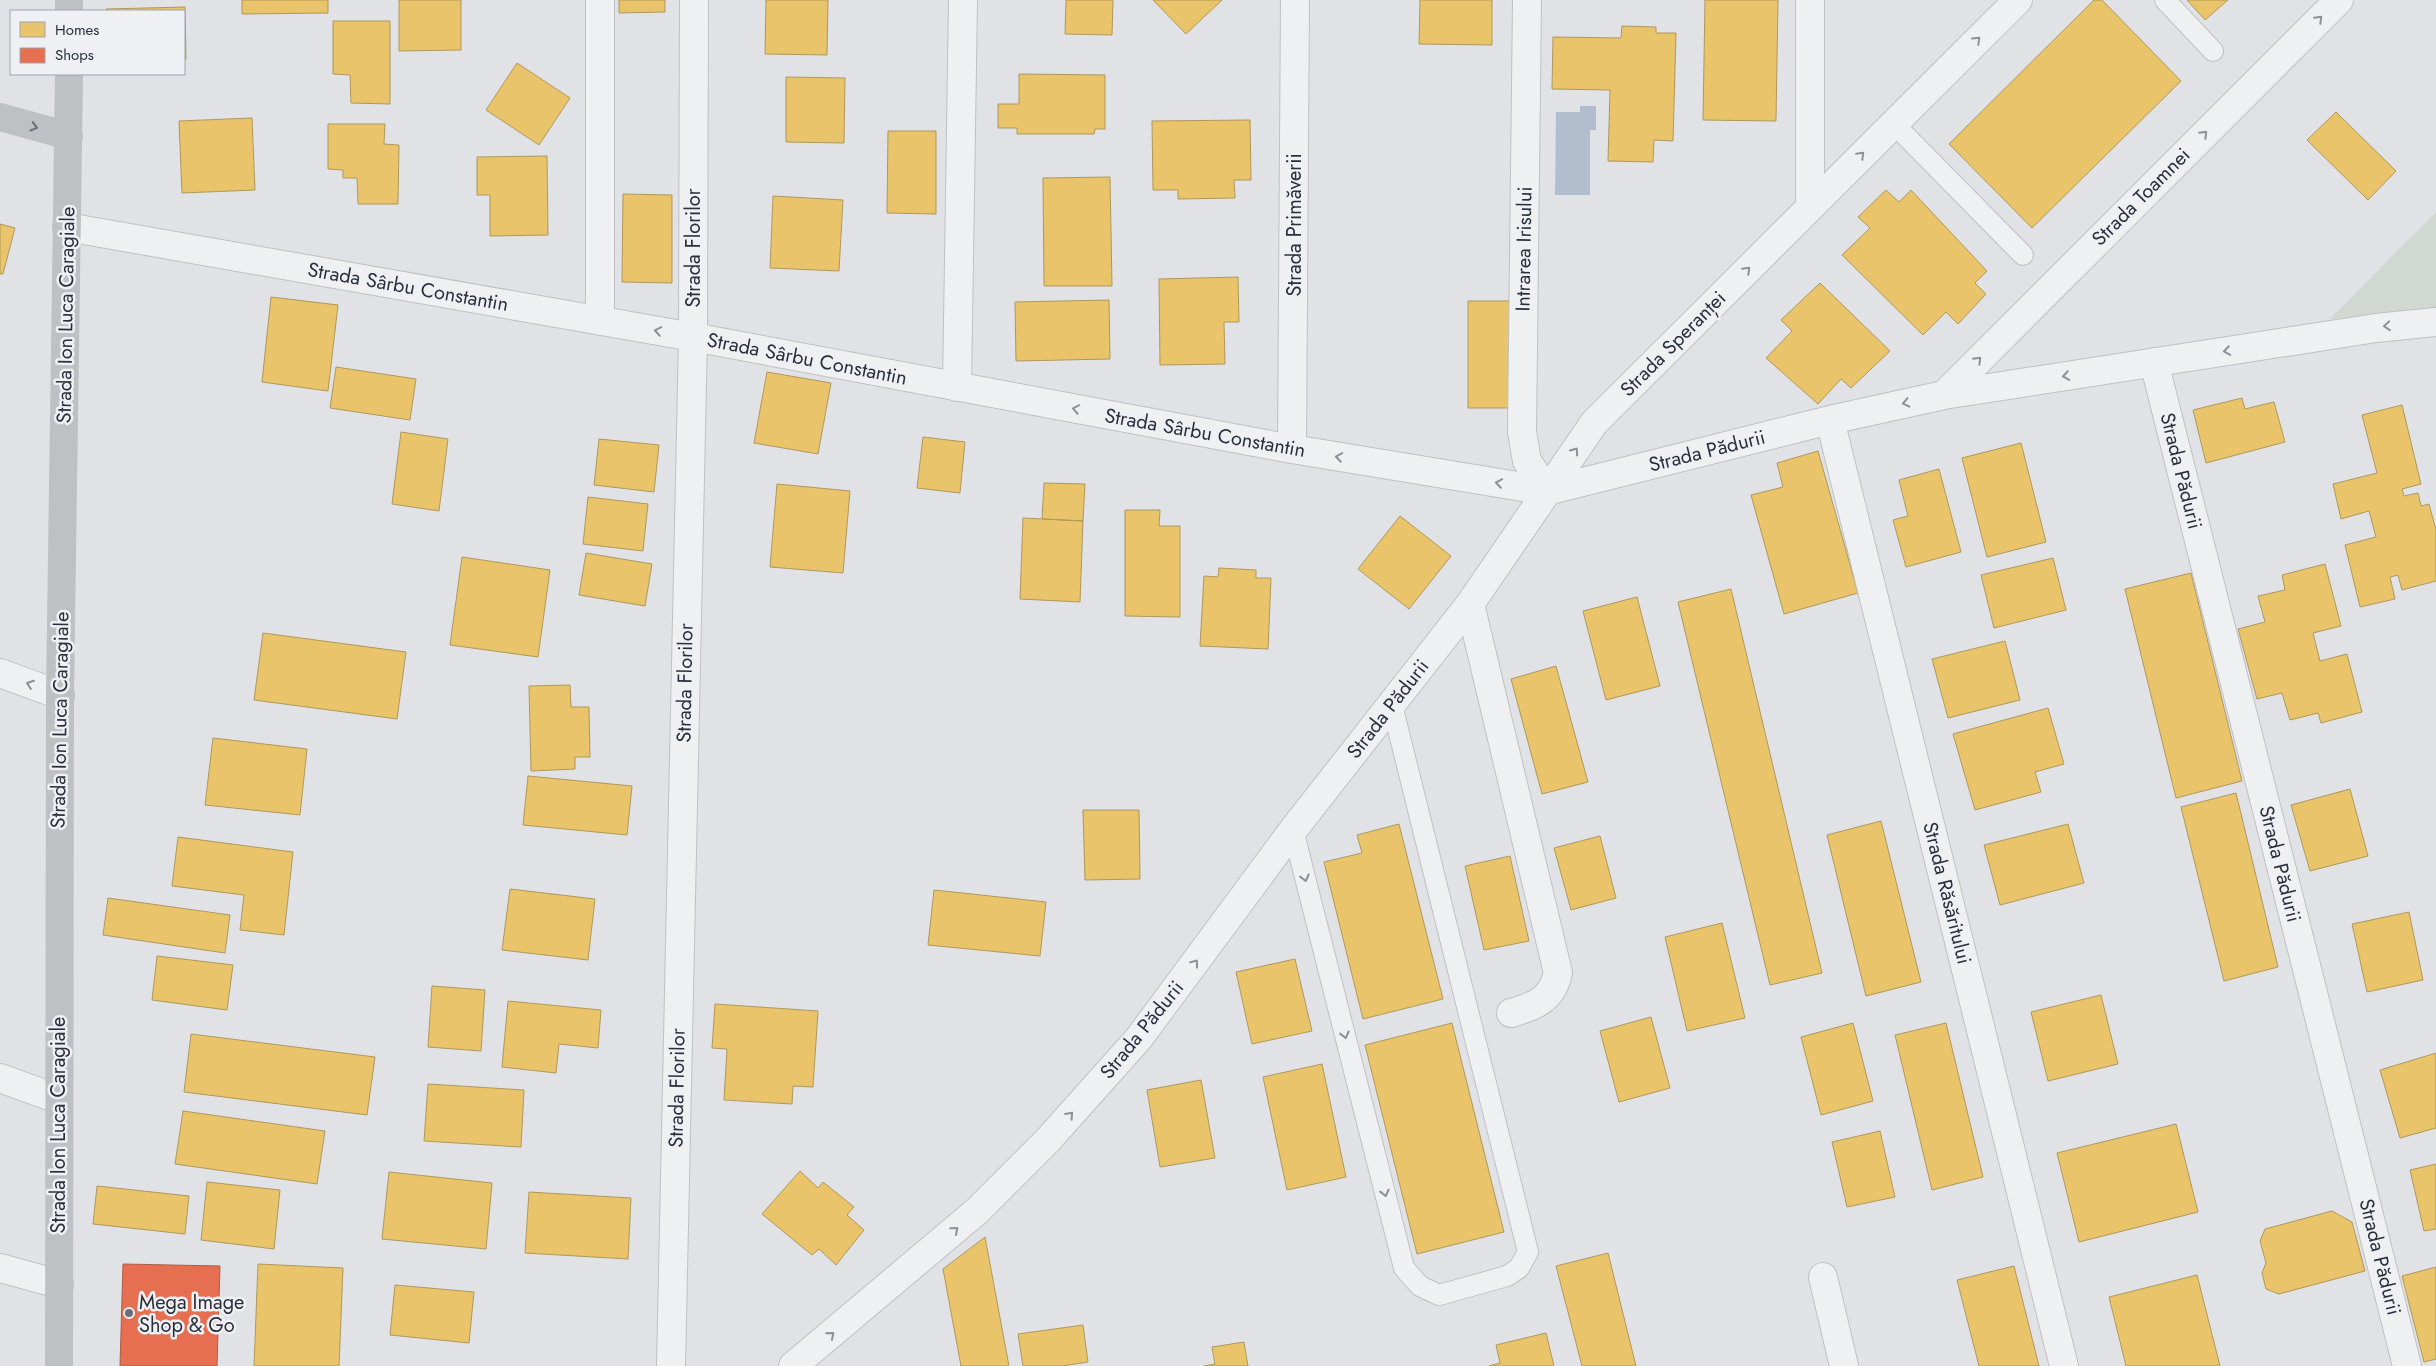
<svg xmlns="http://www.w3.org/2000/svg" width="2436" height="1366" font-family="Jost,sans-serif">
	<rect width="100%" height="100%" fill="#e0e2e5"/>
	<!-- green -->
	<path fill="#d1d8d1" d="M2436,212V309L2330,319Z"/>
	<!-- water -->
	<path fill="#b1becd" d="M1580,106H1596V130H1590V195H1555L1556,112H1580Z"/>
	<!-- homes -->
	<path fill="#e9c46a" stroke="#af985c" d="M242,0H328V13L242,14Z
		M399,0H461V50L399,51Z
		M619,0H665V12L619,13Z
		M766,0H828L827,55L765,54Z
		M1066,0H1113L1112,35L1065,34Z
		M1153,0H1222L1186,34Z
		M1420,0H1492V45L1419,44Z
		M1705,0H1778L1776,121L1703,120Z
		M2094,0H2102L2181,81L2032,228L1949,144Z
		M2187,0H2228L2205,20Z
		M185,7L186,59H184V11H107L106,9Z
		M333,21H390V104L351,103L350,75L333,74Z
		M1622,26L1656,27V33H1676L1673,141L1654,140L1653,162L1608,161L1610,90L1552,89L1553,37L1621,38Z
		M517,63L570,98L539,145L486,110Z
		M1019,74L1105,75V129H1095L1094,134H1017V128H998V104H1019Z
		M786,77L845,78L844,143L786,142Z
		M2336,112L2396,171L2368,200L2307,140Z
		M252,118L255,190L182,193L179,121Z
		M1250,120L1251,180H1234L1235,198L1178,199V190H1153L1152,121Z
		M328,124H385L384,144L399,145L398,204H358L357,178H343V170L328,169Z
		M888,131H936V214L887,213Z
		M547,156L548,235L490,236V195H477V157Z
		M1110,177L1112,286H1044L1043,178Z
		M1886,190L1899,202L1911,190L1987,271L1975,283L1986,294L1958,324L1946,312L1923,335L1842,255L1870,228L1858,217Z
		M623,194L672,195V283L622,282Z
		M773,196L843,200L839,271L770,268Z
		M0,224L15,228L3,274H0Z
		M1238,277L1239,322H1224L1225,364L1160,365L1159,279Z
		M1820,283L1890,351L1851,388L1841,379L1818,404L1766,358L1792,331L1781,320Z
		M271,297L338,305L328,391L262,382Z
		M1109,300L1110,359L1016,361L1015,302Z
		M1468,301H1513V408H1468Z
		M336,367L416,379L410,420L330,408Z
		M767,372L831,383L818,454L754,443Z
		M2242,398L2245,409L2274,402L2285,442L2206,463L2193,410Z
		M2402,405L2421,484L2402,489L2404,496L2418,493L2421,506L2429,504L2436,530V581L2402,590L2398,575L2390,577L2395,599L2360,607L2345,545L2376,537L2369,511L2341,519L2333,484L2377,473L2362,415Z
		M401,432L448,439L439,511L392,504Z
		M923,437L965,442L960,493L917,488Z
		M599,439L659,445L654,492L594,485Z
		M2021,443L2046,542L1987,557L1962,458Z
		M1818,451L1858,593L1784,614L1751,495L1783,487L1777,463Z
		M1939,469L1961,552L1906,567L1893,520L1908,516L1899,480Z
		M1044,483L1085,484L1083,521L1042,519Z
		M777,484L850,491L843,573L770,567Z
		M588,497L648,504L643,551L583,544Z
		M1125,510H1160L1159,526H1180V617L1125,616Z
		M1400,516L1451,556L1409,609L1358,569Z
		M1023,518L1083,521L1080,602L1020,599Z
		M586,553L652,564L645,606L579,595Z
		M462,557L550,570L538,657L450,645Z
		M2053,558L2066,610L1994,628L1981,575Z
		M2325,564L2341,626L2313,633L2320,661L2347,654L2362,712L2321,723L2318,713L2290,720L2282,693L2257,699L2238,629L2265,622L2258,596L2285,590L2282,575Z
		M1219,568L1256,570V578H1271L1268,649L1200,646L1204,576L1218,577Z
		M2191,573L2242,781L2176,798L2125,589Z
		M1731,589L1822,973L1770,985L1678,602Z
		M1637,597L1660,686L1606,700L1583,611Z
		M263,633L406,652L397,719L254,700Z
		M2005,641L2020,700L1948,718L1932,659Z
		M1556,666L1588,782L1542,794L1511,679Z
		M570,685L571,707H589L590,757H575V769L531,771L529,686Z
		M2048,708L2064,764L2035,772L2041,792L1975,810L1953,734Z
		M213,738L307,749L300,815L205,805Z
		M528,776L632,786L627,835L523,825Z
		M2350,789L2368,856L2310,871L2291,805Z
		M2236,793L2278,967L2224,981L2181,807Z
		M1083,810H1139L1140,879L1085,880Z
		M1881,821L1921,982L1866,996L1827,835Z
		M1399,824L1443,999L1363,1019L1324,862L1362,853L1357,835Z
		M2068,824L2084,883L2000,905L1984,845Z
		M1600,836L1616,898L1571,910L1554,848Z
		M178,837L293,852L284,935L240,930L244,895L172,886Z
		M1510,856L1529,941L1484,950L1465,866Z
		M510,889L595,899L588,960L502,950Z
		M934,890L1046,902L1040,956L928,945Z
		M108,898L230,915L225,953L103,935Z
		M2409,912L2423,980L2367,992L2352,924Z
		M1722,923L1745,1018L1687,1031L1665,937Z
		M157,956L233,965L227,1010L152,1000Z
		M1295,959L1312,1031L1252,1044L1236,972Z
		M432,986L485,990L481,1051L428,1047Z
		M2101,995L2118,1064L2048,1081L2031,1012Z
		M508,1001L601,1010L598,1048L559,1044L556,1073L502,1067Z
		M715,1004L818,1011L813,1087L793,1086L792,1104L724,1100L727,1049L712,1048Z
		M1651,1017L1670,1088L1619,1102L1600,1031Z
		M1452,1023L1504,1232L1417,1254L1365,1045Z
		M1853,1023L1873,1101L1821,1115L1801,1037Z
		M1946,1023L1983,1177L1932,1190L1895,1035Z
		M191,1034L375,1057L367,1115L184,1092Z
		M2436,1053V1128L2400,1138L2380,1070Z
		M1322,1064L1346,1177L1287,1190L1263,1077Z
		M1201,1080L1215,1158L1160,1167L1147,1090Z
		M428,1084L524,1090L521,1147L424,1141Z
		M183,1111L325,1131L317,1184L175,1164Z
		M2176,1124L2198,1212L2079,1242L2057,1153Z
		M1880,1131L1895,1197L1847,1207L1832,1142Z
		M2436,1164V1229L2424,1231L2410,1170Z
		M800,1171L818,1188L823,1182L854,1207L847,1215L864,1230L836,1265L819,1249L812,1255L762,1214Z
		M389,1172L492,1183L486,1249L382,1239Z
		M207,1182L280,1190L274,1249L201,1240Z
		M97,1186L189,1196L185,1234L93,1224Z
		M529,1192L631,1198L628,1259L525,1253Z
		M2332,1211L2352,1222L2365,1271L2279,1294L2266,1289L2262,1273L2266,1263L2260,1241L2265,1229Z
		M985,1237L1009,1366H961L943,1269Z
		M1608,1253L1636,1366H1582L1556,1266Z
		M258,1264L343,1268L339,1366H254Z
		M2014,1266L2039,1366H1979L1957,1280Z
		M2436,1267V1359L2424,1362L2402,1276Z
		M2197,1275L2220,1366H2126L2109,1297Z
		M395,1285L474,1292L469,1343L390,1335Z
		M1083,1325L1088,1362L1062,1366H1023L1018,1334Z
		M1546,1333L1554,1366H1489L1500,1363L1496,1345Z
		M1244,1342L1248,1366H1204L1215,1364L1212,1347Z"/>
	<!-- shops -->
	<path fill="#e76f51" stroke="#ae5c4b" d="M123,1264L220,1266L217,1366H120Z"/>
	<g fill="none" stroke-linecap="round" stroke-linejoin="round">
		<defs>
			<path id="lane" d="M2165,0L2213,51
				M1893,123L2023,255
				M1293,830L1404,1268L1420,1286L1439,1295L1507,1276L1519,1268L1528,1252L1392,705"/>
			<path id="street" d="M1527,0L1522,432L1527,461L1547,491
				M1810,206V0
				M67,227L693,337L1292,449L1547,491L1830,420L1944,395L2376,328L2436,322
				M600,321V0
				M2154,362L2407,1366
				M957,387L963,0
				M1944,395L2339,0
				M1830,420L2064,1366
				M1292,449L1295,0
				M1470,604L1558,973C1552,1000 1535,1006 1511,1013
				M0,673L60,695
				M0,1078L58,1099
				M0,1268L59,1284
				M1823,1277L1844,1366
				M671,1366L693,337L694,0
				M793,1366L977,1211L1048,1140L1139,1038L1293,830L1470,604L1594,423L2018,0"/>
		</defs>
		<!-- lane casing -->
		<use href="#lane" stroke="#bfc0c3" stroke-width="22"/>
		<!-- street casing -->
		<use href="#street" stroke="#bfc0c3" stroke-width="30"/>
		<!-- lane -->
		<use href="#lane" stroke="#eff0f2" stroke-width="20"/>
		<!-- street -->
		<use href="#street" stroke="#eff0f2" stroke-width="28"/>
		<!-- secondary -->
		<path stroke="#bec1c4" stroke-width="28" d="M69,11V0
			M0,117L69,136
			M59,1366L60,695L69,74"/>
	</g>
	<!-- one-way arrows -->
	<defs><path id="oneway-chevron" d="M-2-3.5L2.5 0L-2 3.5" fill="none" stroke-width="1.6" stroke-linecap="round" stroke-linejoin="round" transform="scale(1.25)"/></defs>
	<g stroke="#8c9097">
		<use href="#oneway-chevron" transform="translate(2319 19) rotate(-45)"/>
		<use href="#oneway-chevron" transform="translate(1977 40) rotate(-44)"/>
		<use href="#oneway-chevron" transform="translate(2204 134) rotate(-45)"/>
		<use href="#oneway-chevron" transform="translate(1861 155) rotate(-45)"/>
		<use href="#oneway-chevron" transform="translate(1747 270) rotate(-45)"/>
		<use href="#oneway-chevron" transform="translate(2387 326) rotate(175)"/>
		<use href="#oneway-chevron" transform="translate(658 331) rotate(-170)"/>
		<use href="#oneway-chevron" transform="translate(2227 351) rotate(171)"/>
		<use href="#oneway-chevron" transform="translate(1978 360) rotate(-45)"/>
		<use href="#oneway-chevron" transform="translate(2066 376) rotate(171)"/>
		<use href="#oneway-chevron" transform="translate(1906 403) rotate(167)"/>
		<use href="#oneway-chevron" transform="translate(1076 409) rotate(-169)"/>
		<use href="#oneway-chevron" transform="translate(1575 451) rotate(-55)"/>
		<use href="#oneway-chevron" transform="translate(1339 457) rotate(-171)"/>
		<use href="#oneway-chevron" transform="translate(1499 483) rotate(-171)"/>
		<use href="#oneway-chevron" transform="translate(30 684) rotate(-160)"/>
		<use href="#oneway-chevron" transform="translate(1305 878) rotate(76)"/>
		<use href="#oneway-chevron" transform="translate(1195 963) rotate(-53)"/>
		<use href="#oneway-chevron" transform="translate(1345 1035) rotate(76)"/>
		<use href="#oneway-chevron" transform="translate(1070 1115) rotate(-48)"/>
		<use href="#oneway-chevron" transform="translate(1385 1193) rotate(76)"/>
		<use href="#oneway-chevron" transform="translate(955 1230) rotate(-41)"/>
		<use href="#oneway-chevron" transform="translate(831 1335) rotate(-40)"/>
	</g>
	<use stroke="#6c7179" href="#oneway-chevron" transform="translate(34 127) rotate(16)"/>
	<!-- markers -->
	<circle fill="#696e77" stroke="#eef0f4" stroke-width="2" cx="129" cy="1313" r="5"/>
	<g text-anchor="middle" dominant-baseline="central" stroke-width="5" stroke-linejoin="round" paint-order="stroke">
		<!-- street labels -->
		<g font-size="20" fill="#29303c" stroke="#eef0f4">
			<text transform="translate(2141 197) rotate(-45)">Strada Toamnei</text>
			<text transform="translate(1294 225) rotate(-90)">Strada Primăverii</text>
			<text transform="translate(693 248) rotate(-90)">Strada Florilor</text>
			<text transform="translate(1524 249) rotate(-89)">Intrarea Irisului</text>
			<text transform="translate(408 287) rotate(10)">Strada Sârbu Constantin</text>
			<text transform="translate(66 315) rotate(-89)">Strada Ion Luca Caragiale</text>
			<text transform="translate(1673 344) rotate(-45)">Strada Speranței</text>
			<text transform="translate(807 359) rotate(11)">Strada Sârbu Constantin</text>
			<text transform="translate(1205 433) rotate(10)">Strada Sârbu Constantin</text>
			<text transform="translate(1707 451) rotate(-14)">Strada Pădurii</text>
			<text transform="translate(2181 471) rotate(76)">Strada Pădurii</text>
			<text transform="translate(685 683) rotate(-89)">Strada Florilor</text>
			<text transform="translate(1388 709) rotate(-52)">Strada Pădurii</text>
			<text transform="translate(60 720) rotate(-89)">Strada Ion Luca Caragiale</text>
			<text transform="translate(2280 864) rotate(76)">Strada Pădurii</text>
			<text transform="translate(1947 893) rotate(76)">Strada Răsăritului</text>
			<text transform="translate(1142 1030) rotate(-51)">Strada Pădurii</text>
			<text transform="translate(677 1088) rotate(-89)">Strada Florilor</text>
			<text transform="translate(58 1125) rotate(-90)">Strada Ion Luca Caragiale</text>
			<text transform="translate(2380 1257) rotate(76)">Strada Pădurii</text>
		</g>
		<!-- poi labels -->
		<g font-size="20" fill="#29303c" stroke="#eef0f4" text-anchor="start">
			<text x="139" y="1302">Mega Image<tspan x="139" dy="23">Shop &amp; Go</tspan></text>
		</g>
	</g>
	<!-- legend -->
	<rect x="10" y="10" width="175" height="65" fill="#eef0f4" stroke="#9fa3aa"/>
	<rect x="20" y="22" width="25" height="15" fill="#e9c46a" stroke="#9fa3aa"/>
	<text x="55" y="35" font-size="15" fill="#29303c">Homes</text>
	<rect x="20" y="48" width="25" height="15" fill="#e76f51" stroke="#9fa3aa"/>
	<text x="55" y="60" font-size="15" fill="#29303c">Shops</text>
</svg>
